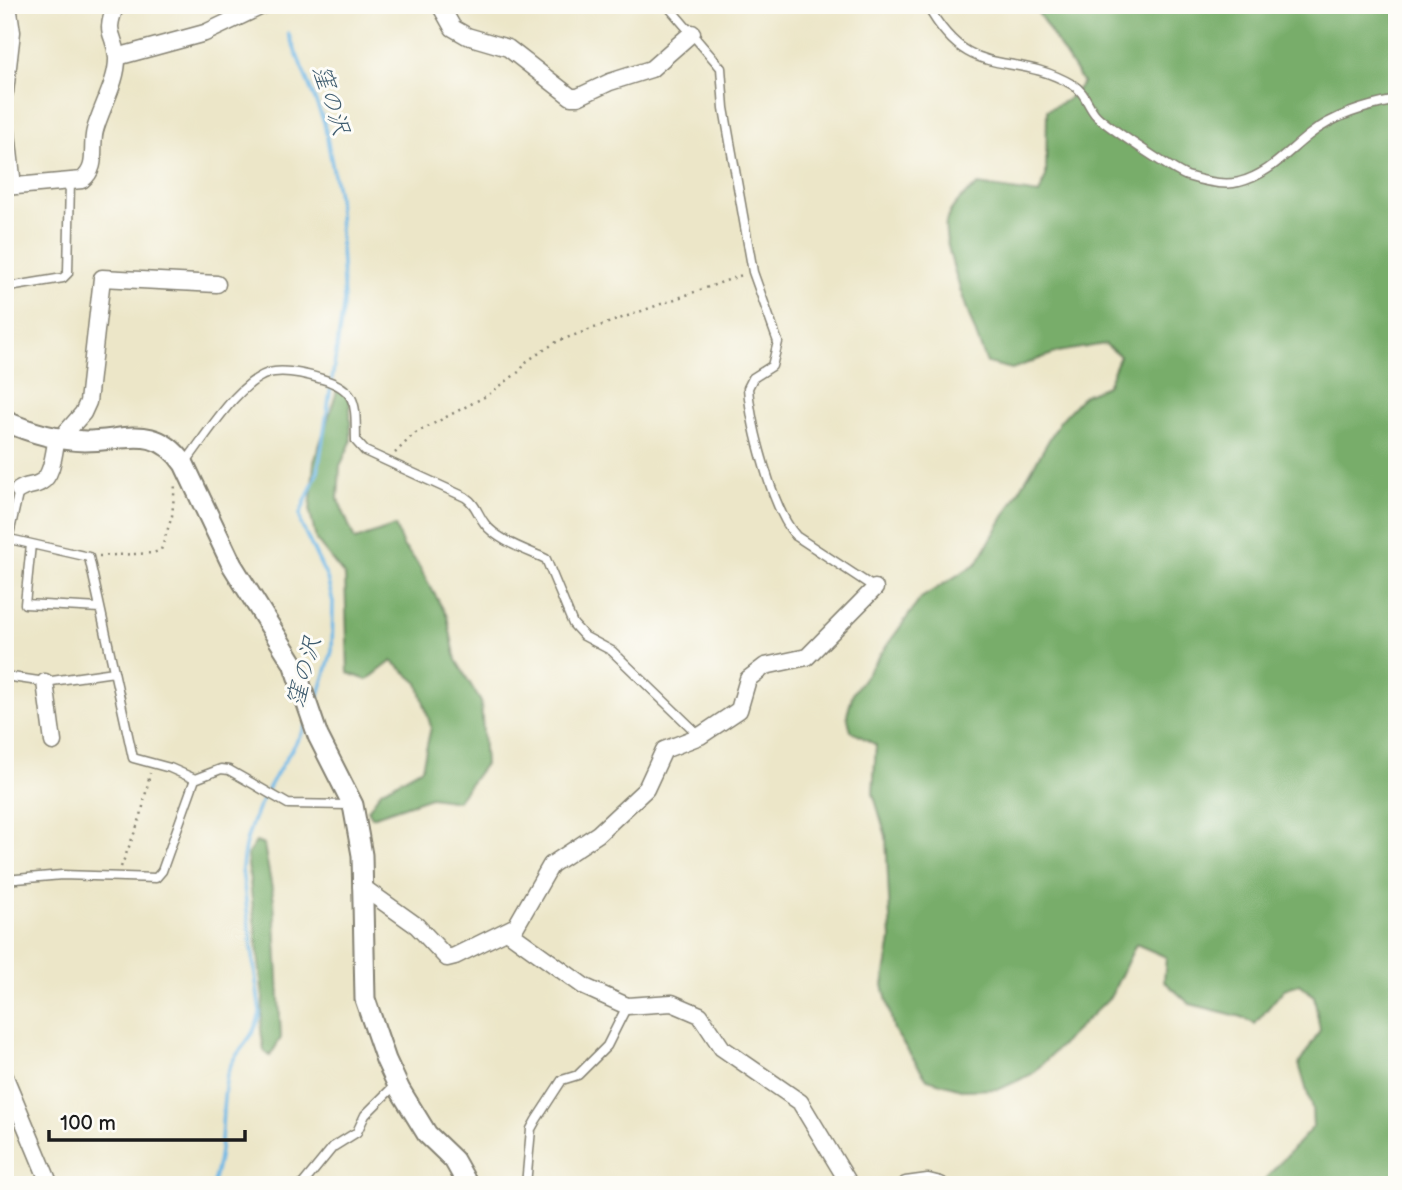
<svg xmlns="http://www.w3.org/2000/svg" width="1402" height="1190" font-family="'Balsamiq Sans','Klee One',sans-serif">
	<rect width="100%" height="100%" fill="#fdfcf7"/>
	<filter id="ink" filterUnits="userSpaceOnUse"><feTurbulence type="fractalNoise" baseFrequency=".0143" numOctaves="2"/><feDisplacementMap in="SourceGraphic" scale="14" xChannelSelector="R" yChannelSelector="G"/><feConvolveMatrix kernelMatrix="1 2 1 2 8 2 1 2 1" color-interpolation-filters="sRGB"/></filter>
	<filter id="wash" filterUnits="userSpaceOnUse"><feTurbulence type="fractalNoise" baseFrequency=".00686" numOctaves="4" result="noise"/><feDisplacementMap in="SourceGraphic" scale="28" xChannelSelector="R" yChannelSelector="G"/><feGaussianBlur stdDeviation="1.57" result="paint"/><feColorMatrix in="noise" values="0 0 0 0 0 0 0 0 0 0 0 0 0 0 0 0 0 1.4 0 .05"/><feComposite in="paint" operator="in"/></filter>
	<g filter="url(#wash)">
		<rect width="100%" height="100%" fill="#ece6c8"/>
		<!-- forest -->
		<path fill="#78ad6b" stroke="#4a6444" stroke-width="2" d="M1033,5H1397V1185H1266L1265,1179L1313,1127L1312,1109L1299,1064L1320,1030L1314,996L1299,984L1284,989L1255,1024L1242,1017L1190,1004L1164,981L1166,957L1136,944L1111,996L1032,1074L1000,1089L964,1090L927,1079L894,1030L883,985L891,940L886,836L873,793L876,745L851,731L847,715L853,693L921,598L977,563L1060,421L1084,395L1107,386L1120,356L1105,344L1058,352L1012,369L987,363C977,338 941,244 946,222C951,204 964,196 978,185L1039,194L1046,176L1047,110L1067,100L1083,83Z
			M338,388L345,389L350,402L351,442L340,466L338,499L355,540L395,526L403,546L416,561L447,616L456,660L481,702L485,764L457,801L431,797L372,817L368,810L381,791L422,768L431,727L418,683L392,661L367,680L348,673L345,576L316,540L310,512L314,462Z
			M256,842L264,845L274,900L281,1038L270,1056L264,1051L261,1030L263,998L247,855Z"/>
		<g fill="none" stroke-linecap="round" stroke-linejoin="round">
			<!-- stream -->
			<path stroke="#6db7e6" stroke-width="3.5" d="M288,33L324,122L338,196L344,301L318,471L300,514L301,524L327,578L333,602L332,651L315,708
				M212,1185C225,1150 220,1111 227,1075C233,1051 254,1042 260,1013L242,870C244,816 281,769 307,724"/>
		</g>
	</g>
	<g filter="url(#ink)">
		<g fill="none" stroke-linecap="round" stroke-linejoin="round">
			<defs>
				<path id="service" d="M667,5L721,68L724,108L753,272L778,342L772,366L753,378L748,388C751,426 772,509 796,536L875,588
					M927,5C971,85 1010,48 1073,85C1085,92 1087,104 1095,114C1103,124 1174,171 1187,176C1203,181 1224,186 1239,182C1268,175 1287,152 1309,135C1334,115 1366,106 1397,100
					M15,286L63,278L68,273L70,181
					M185,463C204,439 242,375 274,372C288,370 309,375 322,379C360,390 355,408 356,441L365,451L465,497C477,505 477,514 485,524C498,541 527,550 546,559L573,624L584,636L612,651L700,736
					M5,538L89,557L133,758L170,768L195,779
					M8,539L19,490
					M31,544L25,604L100,608
					M5,676L45,682L114,672
					M5,880L62,875L156,878L162,871L195,779L221,769L229,770L288,804L350,805
					M302,1185L333,1147L357,1132L365,1115L397,1083
					M526,1185L531,1129L536,1120L562,1080L578,1075L607,1046L627,1006"/>
				<path id="minor" d="M440,5L453,28L467,36L508,48L571,97H578L610,82L651,69L692,33
					M117,57L205,33L264,5
					M5,92L12,32L8,5
					M5,115L13,186
					M5,187L82,180C99,167 90,148 95,130C101,108 118,80 117,57C115,31 103,37 116,5
					M61,438L83,413L88,402L102,278L217,284
					M19,490C27,484 34,487 41,482C53,476 54,450 57,437
					M45,682L53,742
					M361,886L417,926L447,958L455,956L516,926L551,865L598,834L646,789L664,750L700,736L739,710L748,679L765,666L807,657L875,588
					M507,931L585,987L627,1006L672,1003L700,1015L722,1048L800,1102L850,1185
					M5,1077L50,1185
					M906,1185L928,1182L940,1185"/>
				<path id="tertiary" d="M5,421C29,432 58,440 85,441C126,441 155,423 184,464L232,565L293,663L318,736L353,805L362,855L365,999L386,1060L400,1090L427,1134L454,1160L468,1185"/>
			</defs>
			<!-- service casing -->
			<use href="#service" stroke="#848172" stroke-width="11"/>
			<!-- minor casing -->
			<use href="#minor" stroke="#848172" stroke-width="19"/>
			<!-- tertiary casing -->
			<use href="#tertiary" stroke="#848172" stroke-width="23"/>
			<!-- path -->
			<path stroke="#848172" stroke-width="2.5" stroke-dasharray="2 5" stroke-linecap="butt" d="M395,453L414,434L488,395L520,371L527,361L558,341L742,275
				M99,556L153,553L161,550L172,516L175,485
				M121,867L141,816L150,773"/>
			<!-- service -->
			<use href="#service" stroke="#fff" stroke-width="8"/>
			<!-- minor -->
			<use href="#minor" stroke="#fff" stroke-width="16"/>
			<!-- tertiary -->
			<use href="#tertiary" stroke="#fff" stroke-width="19"/>
		</g>
	</g>
	<g text-anchor="middle" dominant-baseline="central" stroke-width="6" stroke-linejoin="round" paint-order="stroke">
		<!-- water labels -->
		<g font-size="24" font-style="italic" fill="#3c5a6d" stroke="#fdfcf7">
			<text transform="translate(331 100) rotate(72)">窪の沢</text>
			<text transform="translate(304 672) rotate(-75)">窪の沢</text>
		</g>
	</g>
	<!-- margin -->
	<rect width="1402" height="1190" fill="none" stroke="#fdfcf7" stroke-width="28"/>
	<!-- scale -->
	<path d="M49 1130v10h196v-10" fill="none" stroke="#1c1c1c" stroke-width="3.5"/>
	<text x="60" y="1130" font-size="21" fill="#1c1c1c" stroke="#fdfcf7" stroke-width="5" paint-order="stroke">100 m</text>
</svg>
